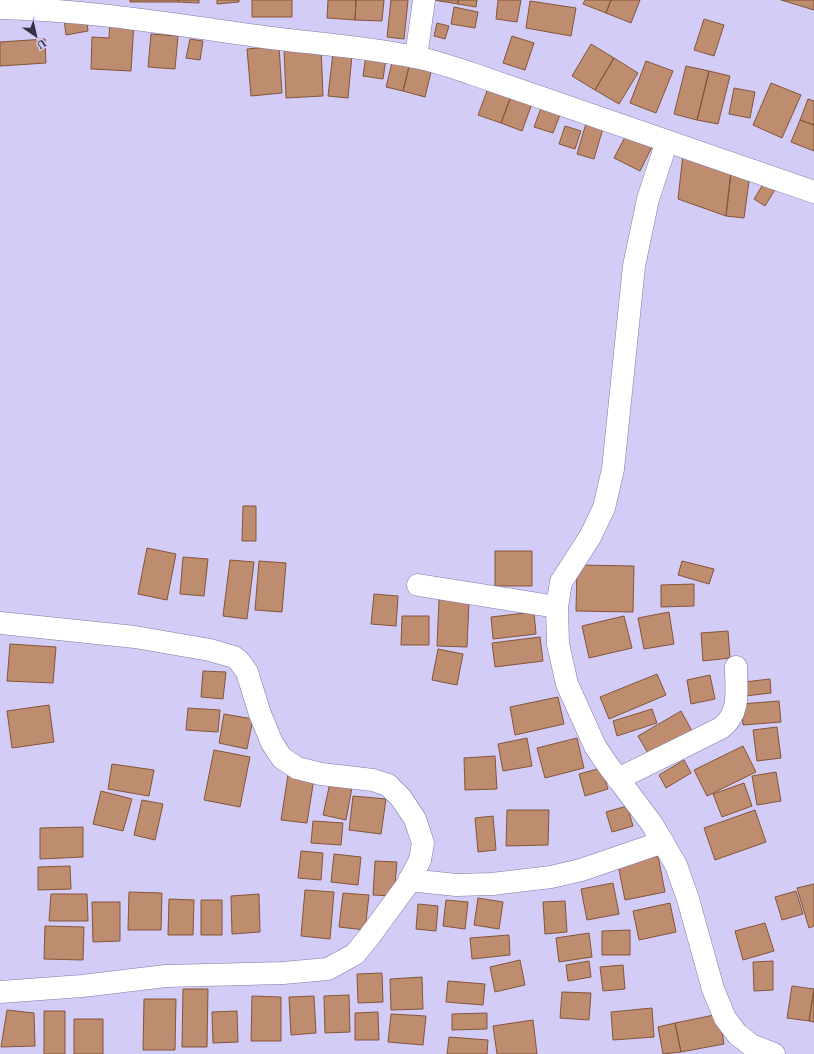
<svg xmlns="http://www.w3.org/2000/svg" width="814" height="1054" font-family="'PT Serif',serif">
	<rect width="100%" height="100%" fill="#d2ccf7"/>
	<!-- building -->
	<path fill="#be8c6e" stroke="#845539" d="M130,0H178V2H130Z
		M178,0H199V3L178,2Z
		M217,0H239V2L217,4Z
		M252,0H292V17H252Z
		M328,0H356L355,20L327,18Z
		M356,0H384L382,21L355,20Z
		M391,0H408L404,39L387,37Z
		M434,0H458V4Z
		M458,0H477L476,7L458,4Z
		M498,0H521L517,22L496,19Z
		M585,0H611L606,13L583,4Z
		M611,0H640L631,23L606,13Z
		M781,0H814V10Z
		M530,1L576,8L571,36L526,28Z
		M454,7L478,12L475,28L451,24Z
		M86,15L88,31L66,35L64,19Z
		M704,19L724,25L714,56L694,50Z
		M110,20L134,21L131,71L91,69L92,37L109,38Z
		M437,23L449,26L445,39L434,36Z
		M151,34L178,36L175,69L148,67Z
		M512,36L534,43L525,70L503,63Z
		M45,39L46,63L0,66V42Z
		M190,39L203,41L200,60L186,58Z
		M591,44L614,58L595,90L572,76Z
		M279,46L282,93L251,96L247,49Z
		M321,46L323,96L286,98L284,48Z
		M333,53L352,55L348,98L328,96Z
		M366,55L386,58L383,79L363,76Z
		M394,55L411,59L403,91L386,87Z
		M614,58L638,73L619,104L595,90Z
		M411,59L433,64L425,97L403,91Z
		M646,61L673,71L656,113L630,103Z
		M686,66L709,71L697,120L674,114Z
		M709,71L730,76L718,124L697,120Z
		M490,83L513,91L501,123L478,115Z
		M771,83L801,95L782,138L753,125Z
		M734,88L755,92L750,118L729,114Z
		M513,91L534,98L522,131L501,123Z
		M808,99L814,101V125L800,120Z
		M544,100L563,107L553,133L534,127Z
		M587,120L604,125L594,159L577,154Z
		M800,120L814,125V151L791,142Z
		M565,126L581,131L575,149L559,144Z
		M626,135L652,147L640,171L614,158Z
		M683,154L731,172L726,216L678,199Z
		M731,172L750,174L744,218L726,216Z
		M765,181L776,188L765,206L754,199Z
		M243,506H256V541H242Z
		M147,548L176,554L167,600L138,594Z
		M495,551H532V586H495Z
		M183,557L208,559L204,596L180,594Z
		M230,560L254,562L247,619L223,616Z
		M259,561L286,563L282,612L255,610Z
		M682,561L714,569L709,584L678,575Z
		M577,565L634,566L633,612L576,611Z
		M694,584V606L661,607V585Z
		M374,594L398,596L396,626L371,624Z
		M439,599L469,601L467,647L437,646Z
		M534,612L536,634L493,639L491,617Z
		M669,612L674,644L644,649L638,618Z
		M402,616H429V645H401Z
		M624,616L632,648L589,658L582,626Z
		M728,631L730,658L703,661L701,633Z
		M540,637L543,661L495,667L492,643Z
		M10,644L56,647L53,683L7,681Z
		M438,649L463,654L457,685L432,680Z
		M203,671L226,672L223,699L201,697Z
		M657,674L666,695L609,719L600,697Z
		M710,675L715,699L691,704L687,680Z
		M770,679L771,693L745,696L744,682Z
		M558,697L564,724L515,735L510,707Z
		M779,701L781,722L743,725L741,704Z
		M49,705L54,742L12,748L7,711Z
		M188,708L220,710L218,732L186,730Z
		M652,709L657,723L617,736L613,721Z
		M681,711L692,731L649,755L638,736Z
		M224,714L253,719L247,749L219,743Z
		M777,727L781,758L757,761L753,730Z
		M527,738L532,766L503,771L498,744Z
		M577,738L584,768L545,778L537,748Z
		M743,746L756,772L707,796L694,770Z
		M214,750L250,757L240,807L204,800Z
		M495,756L497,789L465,790L464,758Z
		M684,760L691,773L666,788L659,775Z
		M112,764L154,770L149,796L108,789Z
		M601,768L608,789L585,796L579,774Z
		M776,772L781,801L757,805L752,776Z
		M288,775L314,778L307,823L281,820Z
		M331,778L353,782L346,820L323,815Z
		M744,783L752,806L722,817L713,794Z
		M101,791L132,799L123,831L93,824Z
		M353,796L386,799L381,834L349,830Z
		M142,800L163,804L155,840L134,835Z
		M627,806L633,826L612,832L606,812Z
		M507,810H549L548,845L506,846Z
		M755,810L766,842L715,860L704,828Z
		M493,816L496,850L478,852L475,818Z
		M313,821L343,823L341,845L311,843Z
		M83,827V857L40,859V828Z
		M301,851L323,853L321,880L298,878Z
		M334,854L361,857L358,885L331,882Z
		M658,856L665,892L625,900L618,865Z
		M375,861L397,862L394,896L373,895Z
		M70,866L71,889L38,890V867Z
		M613,883L619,914L587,920L581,889Z
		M814,884V926L809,928L797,888Z
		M305,890L334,892L330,939L301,936Z
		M796,891L803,914L782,920L775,897Z
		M129,892L162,893L161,930H128Z
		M343,893L369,895L365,930L339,927Z
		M51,894H87L88,921H49Z
		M259,894L260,932L232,934L231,896Z
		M478,898L503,902L499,929L474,925Z
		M169,899L194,900L193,935H168Z
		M201,900H222V935H201Z
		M446,900L468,902L465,929L443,926Z
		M565,901L567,932L545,934L543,902Z
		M92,902H120V941L93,942Z
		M670,903L676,932L639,940L633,911Z
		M418,904L438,906L436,931L416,929Z
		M765,923L774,951L743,960L735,931Z
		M45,926L84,927L83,960L44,959Z
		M630,930V955H602V931Z
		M589,933L592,957L559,962L556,938Z
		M509,935L510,955L472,959L470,938Z
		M520,960L525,985L495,992L490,967Z
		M589,961L591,977L568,981L566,965Z
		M773,961V990L754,991L753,962Z
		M623,965L625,989L603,991L600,967Z
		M382,973L383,1002L358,1003L357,974Z
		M422,977L423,1009L391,1010L390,979Z
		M448,981L485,984L483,1005L446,1002Z
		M792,986L814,989L809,1021L787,1018Z
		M183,989H208L207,1047H182Z
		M814,989V1022L809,1021Z
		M562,992L591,993L589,1020L560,1018Z
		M349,995L350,1032L325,1033L324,996Z
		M252,996L281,997V1041H251Z
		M314,996L316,1033L291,1035L289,997Z
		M144,999H176L175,1050H143Z
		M652,1008L654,1037L613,1040L611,1012Z
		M7,1010L34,1013L35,1046L1,1047Z
		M44,1011H65V1054H44Z
		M237,1011L238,1042L213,1043L212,1012Z
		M378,1012L379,1040H355V1013Z
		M487,1013V1029L452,1030V1014Z
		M391,1014L426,1016L423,1045L388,1042Z
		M719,1014L724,1044L681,1052L675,1023Z
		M74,1019H103V1054H74Z
		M533,1020L537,1054H497L493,1026Z
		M675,1023L681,1052L663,1054L658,1027Z
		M449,1037L488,1040L487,1054H447Z"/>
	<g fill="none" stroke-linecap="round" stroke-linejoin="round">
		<defs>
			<path id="street" d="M0,8C89,10 177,25 264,37C314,44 365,46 414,57C433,60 451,67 470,73L814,192
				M416,57L424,0
				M667,141L648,199L634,266L613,469L604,508L590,537L561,582L557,607L558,644L567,684L595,746L607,764L652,824L676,865L688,899L713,989L725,1018L737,1034L751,1045L774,1054
				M418,585L557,607
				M0,623L135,637L210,650L234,657L239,661L247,672L260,714L272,743L282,758L297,768L321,774L373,780L388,785L401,798L415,819L423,843L420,860L407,885L369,937L355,954L328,969L283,973L166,976L82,986L0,992
				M618,779L721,728C741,713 736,690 736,667
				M409,880L456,885L492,884L551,877L581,870L663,842"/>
		</defs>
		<!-- street casing -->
		<use href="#street" stroke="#8078a9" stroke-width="23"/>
		<!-- street -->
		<use href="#street" stroke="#fff" stroke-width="22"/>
	</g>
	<!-- north arrow -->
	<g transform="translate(36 36) rotate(146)" stroke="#d2ccf7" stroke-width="3" paint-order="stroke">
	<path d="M0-3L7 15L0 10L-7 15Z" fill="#343146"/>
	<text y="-6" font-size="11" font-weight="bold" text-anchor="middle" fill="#343146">U</text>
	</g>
</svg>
